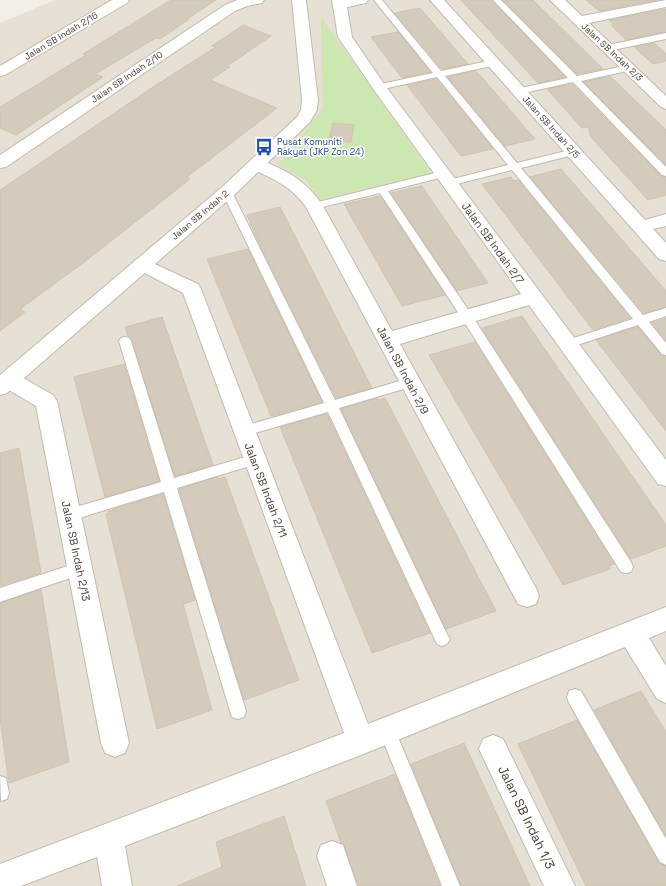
<svg xmlns="http://www.w3.org/2000/svg" width="666" height="886" font-family="'Space Grotesk',sans-serif">
<style>
.residential{fill:#e7e1d5}
.green{fill:#cde7b0}
.building{fill:#d4cbbc;stroke:#cfc3af}
.lines{fill:none;stroke-linecap:round;stroke-linejoin:round}
.service-casing{stroke:#c1baac;stroke-width:2}
.minor-casing{stroke:#c1baac;stroke-width:2}
.tertiary-casing{stroke:#c1baac;stroke-width:2}
.service{fill:#fff;fill-rule:evenodd}
.minor{fill:#fff;fill-rule:evenodd}
.tertiary{fill:#fff;fill-rule:evenodd}
.labels{text-anchor:middle;stroke-width:3;stroke-linejoin:round;paint-order:stroke}
.far-street-label{font-size:9px;fill:#464036;stroke:#fff}
.far-transit-label{font-size:9px;fill:#164399;stroke:#fff;text-anchor:start}
.street-label{font-size:11px;fill:#464036;stroke:#fff}
.near-street-label{font-size:13px;fill:#464036;stroke:#fff}
</style>
<rect width="100%" height="100%" fill="#f3efe6"/>
<path class="residential" d="M55,0H666V886H0V23Z"/>
<path class="green" d="M321,17L431,173L320,200L306,180L278,165L323,109Z"/>
<g class="building">
<path d="M171,0H216L187,19H189L160,39L156,38L95,74L103,77L16,135L0,128V107L86,55L83,54Z"/>
<path d="M461,0H492L565,77L538,83Z"/>
<path d="M503,0H533L603,69L577,74Z"/>
<path d="M586,0H658L599,11Z"/>
<path d="M420,8L468,64L442,69L395,13Z"/>
<path d="M666,9V32L626,40L611,25H614L609,20Z"/>
<path d="M243,25L271,36L227,66L230,67L210,80L277,108L187,177L190,179L87,260L20,309L25,312L0,331V190L156,85L216,47L212,46Z"/>
<path d="M398,32L430,72L402,78L371,37Z"/>
<path d="M654,43L666,54V61L653,64L634,47Z"/>
<path d="M474,71L478,73L535,139L505,146L448,77Z"/>
<path d="M610,76L666,130V165L584,82Z"/>
<path d="M436,79L493,149L461,156L407,85Z"/>
<path d="M572,84L661,176L666,177V195L648,200L591,137L588,127L582,128L547,89Z"/>
<path d="M333,123L354,125L351,142L329,140Z"/>
<path d="M561,169L666,291V307L644,313L530,177Z"/>
<path d="M511,177L514,181L518,180L630,318L593,330L482,184Z"/>
<path d="M422,186L488,283L457,291L391,193Z"/>
<path d="M380,196L445,295L402,306L344,204Z"/>
<path d="M280,207L372,388L336,398L260,246L247,215Z"/>
<path d="M248,249L322,402L271,416L207,259Z"/>
<path d="M522,316L666,525V546L631,559L482,328Z"/>
<path d="M162,317L213,465L175,476L132,341L128,336L125,327Z"/>
<path d="M666,318V341L652,323Z"/>
<path d="M638,327L661,355L666,356V431L596,340Z"/>
<path d="M475,342L614,564L609,566L610,569L563,585L429,355Z"/>
<path d="M124,364L159,481L105,497L74,377Z"/>
<path d="M377,398L378,400L385,398L496,611L446,629L341,409Z"/>
<path d="M327,414L430,633L372,653L280,427Z"/>
<path d="M19,448L41,573L0,586V453Z"/>
<path d="M217,477L218,479L225,477L299,680L244,700L179,489Z"/>
<path d="M163,494L195,600L183,604L212,710L157,729L106,514L109,513L108,511Z"/>
<path d="M41,589L69,762L9,783L0,719V603Z"/>
<path d="M641,691L666,732V836L594,710Z"/>
<path d="M577,720L659,863L666,866V886H586L518,744Z"/>
<path d="M464,743L530,886H461L411,764Z"/>
<path d="M395,774L440,886H358L344,845L341,843L326,801Z"/>
<path d="M284,816L306,886H177L222,867L216,842Z"/>
</g>
<g class="lines">
<g class="service-casing">
<g id="service">
<path d="M374,0H382L441,71L493,60L496,61L497,63L496,65L445,76L517,163L574,149L577,150L579,152L577,154L521,168L643,315L666,308V316L649,322L666,343V355L662,354L638,325L568,348L564,347L562,344L564,341L633,319L512,170L449,186L445,185L444,183L445,181L508,165L437,77L379,90L376,89L375,87L376,85L433,73Z"/>
<path d="M493,0H501L577,76L629,65L632,66L633,68L632,70L581,81L666,167V176L662,175L573,82L519,94L516,93L514,91L516,89L568,78Z"/>
<path d="M666,33V39L608,51L604,48L608,45Z"/>
<path d="M443,171L447,172L448,174L447,176L388,191L471,314L631,562L633,567L631,572L626,573L621,572L463,320L380,193L314,209L309,206L314,203Z"/>
<path d="M227,189L232,192L335,400L410,378L414,380L416,383L414,386L339,408L447,634L450,639L447,644L442,646L437,644L328,412L244,436L239,435L238,431L239,427L244,426L324,403L222,192Z"/>
<path d="M125,337L129,338L131,341L174,478L255,454L260,455L262,459L260,463L177,488L246,711L244,717L238,719L232,717L230,711L164,492L69,521L64,519L62,515L64,511L69,509L161,482L119,341L121,338Z"/>
<path d="M80,562L85,563L87,568L85,573L0,602V588Z"/>
<path d="M575,689L581,691L666,839V865L660,862L569,703L567,697L569,691Z"/>
<path d="M387,723L393,725L460,886H442L379,731L381,725Z"/>
<path d="M0,776L6,778L9,793L7,799L1,801Z"/>
</g>
</g>
<g class="minor-casing">
<g id="minor">
<path d="M112,0H129L127,3L5,75L0,76V66Z"/>
<path d="M237,0H264L262,3L247,6L235,11L6,167L0,168V155L225,5Z"/>
<path d="M332,0H368L366,3L347,7L352,37L384,84L666,460V486L658,484L529,305L400,344L536,588L539,596L536,604L527,607L518,604L306,207C292,187 273,178 251,169L249,165L251,161C259,159 265,162 272,165C294,174 310,186 323,206L392,331L521,294L374,90L338,37Z"/>
<path d="M430,0H444L645,220L666,214V226L653,229L666,243V261L659,259Z"/>
<path d="M550,0H565L582,16L666,0V7L589,23L666,96V109L661,107Z"/>
<path d="M142,258L198,284L201,289L368,724L666,607V631L649,638L666,666V703L657,699L625,647L361,755L125,846L132,886H102L97,857L21,886H0V864L344,733L183,293L135,268L133,264L135,260Z"/>
<path d="M9,372L16,374L53,395L57,401L129,743L125,753L115,757L105,753L101,743L36,406L2,386L0,377L2,374Z"/>
<path d="M493,735L503,739L575,886H544L479,749L483,739Z"/>
<path d="M332,841L343,845L357,886H327L317,856L321,845Z"/>
</g>
</g>
<g class="tertiary-casing">
<path id="tertiary" d="M292,0H306L318,100L317,110L310,122L233,196L7,393L0,395V375L221,188L297,117L301,110L302,100Z"/>
</g>
<use href="#service" class="service"/>
<use href="#minor" class="minor"/>
<use href="#tertiary" class="tertiary"/>
</g>
<defs>
<g id="bus-bare" transform="scale(1.38)"><path d="M-5-6H5V4H4V6H2V4H-2V6H-4V4H-5ZM-3.5-4V0h7V-4ZM-3.5 1.2v1.5H-2V1.2ZM2 1.2v1.5H3.5V1.2Z" fill="#1a4fb4" stroke="#fff" stroke-width="2.5" paint-order="stroke"/></g>
</defs>
<g fill-rule="evenodd">
<use href="#bus-bare" x="264" y="147"/>
</g>
<g class="labels">
<g class="far-street-label">
<text transform="translate(61 36) rotate(-31)" y="3">Jalan SB Indah 2/16</text>
<text transform="translate(612 52) rotate(43)" y="3">Jalan SB Indah 2/3</text>
<text transform="translate(127 77) rotate(-34)" y="3">Jalan SB Indah 2/10</text>
<text transform="translate(551 127) rotate(48)" y="3">Jalan SB Indah 2/5</text>
<text transform="translate(200 215) rotate(-40)" y="3">Jalan SB Indah 2</text>
</g>
<g class="far-transit-label">
<text x="277" y="145">Pusat Komuniti<tspan x="277" dy="10">Rakyat (JKP Zon 24)</tspan></text>
</g>
<g class="street-label">
<text transform="translate(493 243) rotate(54)" y="4">Jalan SB Indah 2/7</text>
<text transform="translate(403 370) rotate(62)" y="4">Jalan SB Indah 2/9</text>
<text transform="translate(266 490) rotate(69)" y="4">Jalan SB Indah 2/11</text>
<text transform="translate(76 551) rotate(78)" y="4">Jalan SB Indah 2/13</text>
</g>
<g class="near-street-label">
<text transform="translate(527 817) rotate(64)" y="5">Jalan SB Indah 1/3</text>
</g>
</g>
</svg>
